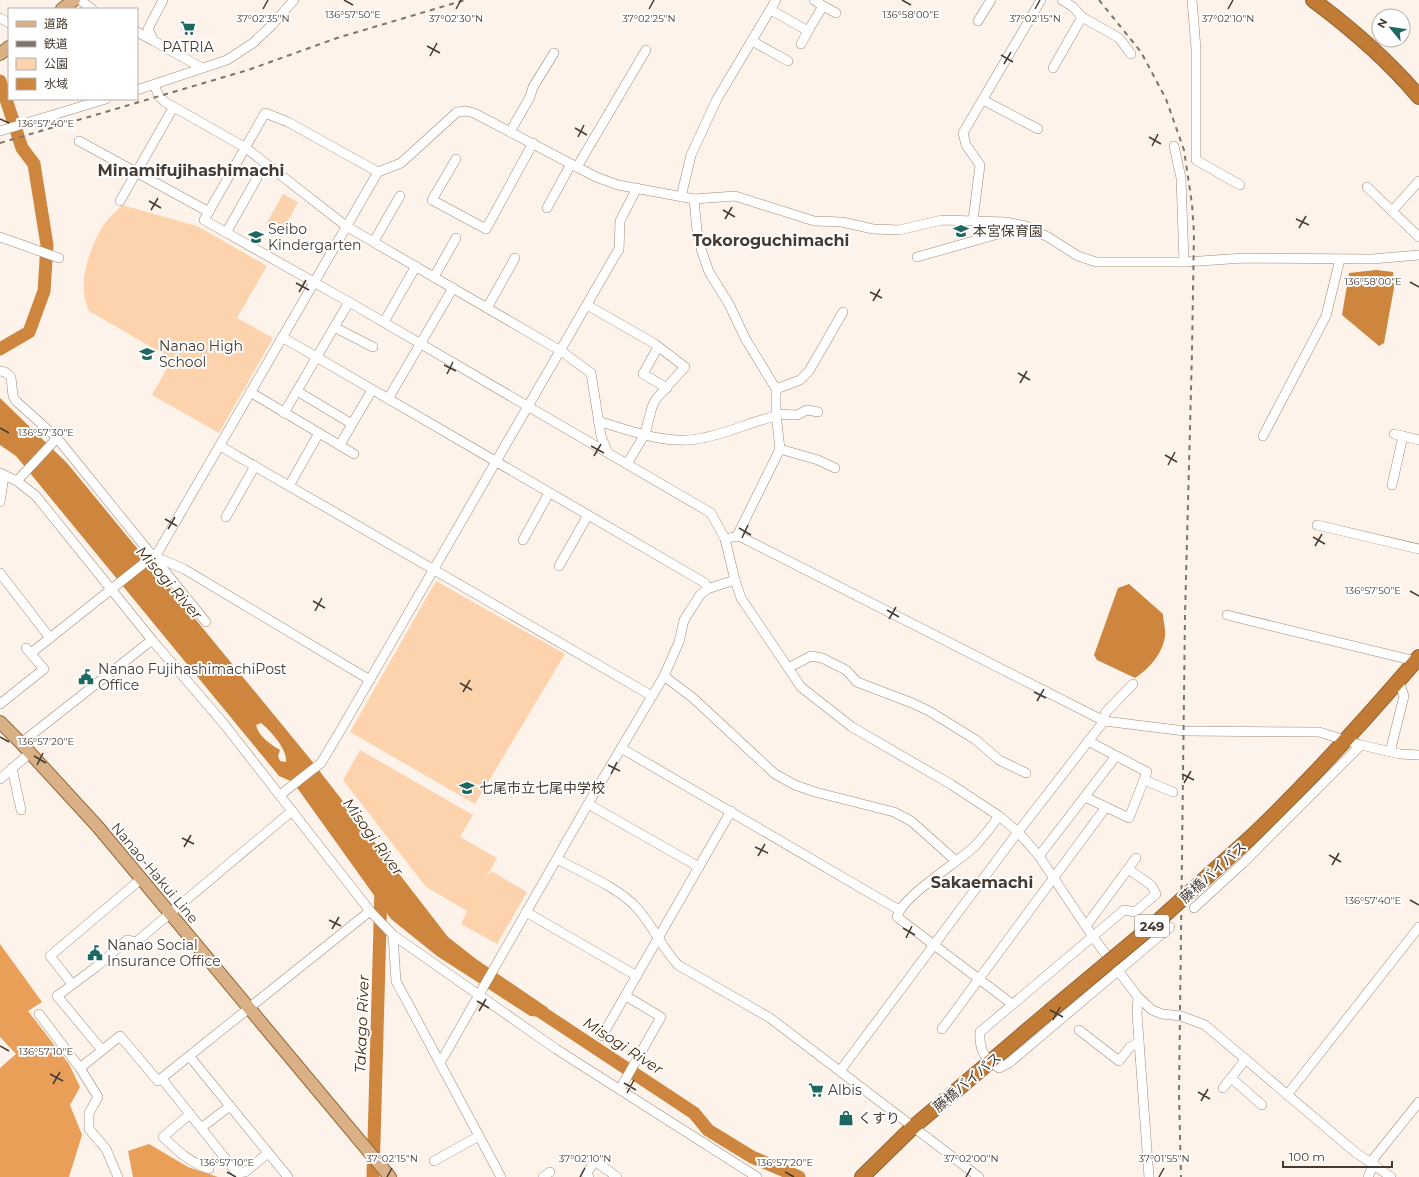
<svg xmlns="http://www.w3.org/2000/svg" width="1419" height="1177" font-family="Montserrat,'Noto Sans JP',sans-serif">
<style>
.green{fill:#fdd3ae}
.forest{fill:#ea9f59}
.water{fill:#ce863e;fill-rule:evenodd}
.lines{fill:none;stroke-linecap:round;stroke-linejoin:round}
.river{stroke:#ce863e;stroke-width:13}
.minor-casing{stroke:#a18a77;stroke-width:10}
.major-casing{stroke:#966534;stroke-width:14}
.highway-casing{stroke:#966534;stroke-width:16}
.minor{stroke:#fff;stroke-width:9}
.major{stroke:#dab086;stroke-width:12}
.highway{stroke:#c17b35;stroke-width:14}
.rail{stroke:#7d736a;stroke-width:2;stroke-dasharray:5 5;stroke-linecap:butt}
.highway-bridge-casing{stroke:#966534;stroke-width:16;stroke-linecap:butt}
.highway-bridge{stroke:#c17b35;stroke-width:14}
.ticks{fill:none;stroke:#453b32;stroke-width:1.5}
.labels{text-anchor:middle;stroke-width:4;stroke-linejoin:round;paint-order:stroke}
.shield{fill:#fff;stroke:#7d7670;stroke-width:1}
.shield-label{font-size:13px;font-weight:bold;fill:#453b32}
.poi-label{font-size:14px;fill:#453b32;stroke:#fff;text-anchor:start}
.street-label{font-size:14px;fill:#453b32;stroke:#fff}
.water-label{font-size:15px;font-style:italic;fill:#462809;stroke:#fff}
.quarter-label{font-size:16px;font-weight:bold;fill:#453b32;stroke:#fff}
.ticks-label{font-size:10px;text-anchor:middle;fill:#453b32;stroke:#fff;stroke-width:4;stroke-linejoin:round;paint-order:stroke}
</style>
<rect width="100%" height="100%" fill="#fdf3ea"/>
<g class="green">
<path d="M283,194L298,202L282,232L266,224Z"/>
<path d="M122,205L197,226L267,266L237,318L273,338L219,433L152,395L172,359L89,311C76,285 89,249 103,226C108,218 116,212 122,205Z"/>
<path d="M436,581L565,654L475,804L350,732Z"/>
<path d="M360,750L473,815L460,837L497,858L483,883L491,871L527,892L497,944L461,924L467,911L426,887L343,780Z"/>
</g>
<g class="forest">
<path d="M0,944L42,1002L28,1011L69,1064L80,1087L70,1105L82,1135L69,1177H0V1068L16,1054L0,1037Z"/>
<path d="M149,1144L188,1167L218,1177H133L128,1151Z"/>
</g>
<g class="water">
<path d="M1376,270L1393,272L1394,288L1384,343L1379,346L1342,315L1349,273Z"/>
<path d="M0,398L67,463L311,760L448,937L476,959L548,1008L542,1017L530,1016L437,956L391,919L293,782L279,776L16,456L0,445ZM203,649C214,654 233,669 233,681C223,679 208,659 202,650ZM261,723C270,730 288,750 286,762L280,761L278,756L280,750C270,744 259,737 256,725Z"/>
<path d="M1129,584L1163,614C1163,621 1166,629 1165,636C1163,653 1149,669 1135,678L1097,660L1094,655L1118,588Z"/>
</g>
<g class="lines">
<g class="river">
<path d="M0,81L22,148L34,164L47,245L44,291L29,332L0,349"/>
<path d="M194,637L242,694"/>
<path d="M529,1004L694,1113L708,1130L752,1157L799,1177"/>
<path d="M373,1177L381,889"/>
</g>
<g class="minor-casing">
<g id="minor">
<path d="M80,0L92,9"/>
<path d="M163,0L148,29L154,41L202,68"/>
<path d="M1062,0L1073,7L1082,17L1119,38L1131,54"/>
<path d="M1192,0L1196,49V160L1240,185"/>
<path d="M823,6L836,13"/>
<path d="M771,10L808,31L801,44"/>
<path d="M0,18L9,23"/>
<path d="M978,21L991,0"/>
<path d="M808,31L823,6L814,0"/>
<path d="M137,32L154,41"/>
<path d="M752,41L788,61"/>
<path d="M1053,68L1082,17"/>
<path d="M154,85L159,96L165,102L246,148L346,226L561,351L591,373L601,436L607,451"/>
<path d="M137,90L227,60L253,43L272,25L294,0"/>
<path d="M983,100L1038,129"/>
<path d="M0,131L106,99"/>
<path d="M510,132L530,97L533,87L554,53"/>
<path d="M79,141L209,212"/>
<path d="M1174,146L1181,178L1184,262"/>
<path d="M456,159L432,200L486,229L533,143"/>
<path d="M577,167L646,50"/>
<path d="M378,172L288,122L265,113L204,220L349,302L711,513L725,539L735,580L741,598L801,687L852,727L952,785L999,816L1018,832L1039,856L1093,937L1138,997L1152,1010L1162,1014L1181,1016L1205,1025L1355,1152L1391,1177"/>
<path d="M1367,187L1419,237"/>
<path d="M681,197L691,155L717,99L776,0"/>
<path d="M694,199L697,231L702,252L709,272L729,304L745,338L776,389V414L780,449L737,536"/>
<path d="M120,201L173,108"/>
<path d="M547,208L571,164"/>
<path d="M1392,211L1419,181"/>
<path d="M973,220L980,165L966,145L963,133L1041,0"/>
<path d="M226,233L257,178"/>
<path d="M0,237L59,258"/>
<path d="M374,241L400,196"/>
<path d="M917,257L1023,227"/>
<path d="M434,277L456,238"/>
<path d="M587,305L655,344L685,367L656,399L652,407L645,434L627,464"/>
<path d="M487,308L515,258"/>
<path d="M384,322L416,266"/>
<path d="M334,327L373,347"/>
<path d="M282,337L705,583L707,589"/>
<path d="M658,347L643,374L667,388"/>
<path d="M0,371L5,372L11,377L13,396L16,401L57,438L206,622"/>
<path d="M776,389L800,380L809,371L843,312"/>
<path d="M297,391L352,424L340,445"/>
<path d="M250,392L319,433"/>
<path d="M388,399L453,288"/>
<path d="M284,413L349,302"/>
<path d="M776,414L797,415L807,410L818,412"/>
<path d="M598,421C631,431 669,446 703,438C728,433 751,422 776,416"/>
<path d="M352,424L372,390"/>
<path d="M1394,434L1419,440"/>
<path d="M1263,436L1326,316L1340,259"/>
<path d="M220,446L652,696"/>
<path d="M780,449L818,460L835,468"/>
<path d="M0,473L17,481L36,496L152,640L224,724L370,911L393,935L556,1049L757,1177"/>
<path d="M17,481L57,438"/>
<path d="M1392,485L1403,436"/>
<path d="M289,486L319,433L354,454"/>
<path d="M0,502L4,476"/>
<path d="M226,517L255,466"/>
<path d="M1317,525L1419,549"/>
<path d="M725,539L737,536L743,538L1104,721L1185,731L1319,732L1361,745L1400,754L1419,755"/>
<path d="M523,540L549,493"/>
<path d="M156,557L184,569L370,680"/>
<path d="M559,566L588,515"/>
<path d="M0,573L50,638L31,653"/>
<path d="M1227,615L1419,662"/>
<path d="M50,638L158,552L378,172L401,163L457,112L466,111L474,113L596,177L618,185L694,199L735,196L814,221L842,222L873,229L899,230L942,220L1006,222L1026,226L1048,237L1078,256L1096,262H1186L1244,258L1372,259L1419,255"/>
<path d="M788,668L811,656L822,658L846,670L857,682L912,703L929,711L976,740L999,760L1026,773"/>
<path d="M664,676L693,698L775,774L795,785L815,792L894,812L911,821L956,861"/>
<path d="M0,704L44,669L26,648"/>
<path d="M21,743L152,640"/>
<path d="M621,748L899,910"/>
<path d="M1390,752L1404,696L1399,682"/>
<path d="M12,768L21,810"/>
<path d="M0,779L30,753"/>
<path d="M1144,780L1173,792"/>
<path d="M280,795L321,763L339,733L616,254L619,250L620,221L637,188"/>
<path d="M1085,797L1129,818L1147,772L1088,741"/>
<path d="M588,804L699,867"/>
<path d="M999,816C992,826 984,836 976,845C959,862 902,896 897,917L1012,1004"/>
<path d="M1039,856L1116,756"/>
<path d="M557,859C582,873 618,887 637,908C653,926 662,948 678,965L770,1018L979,1177"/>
<path d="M1128,869L1151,885L1156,894L1135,912L1124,910L980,1032C979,1050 984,1058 999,1068L1009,1063L1170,927"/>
<path d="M1194,908L1243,863L1361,745"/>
<path d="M526,912L637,976"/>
<path d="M1086,926L1136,858"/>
<path d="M393,935L396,981L501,1177"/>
<path d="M72,984L50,956L141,879"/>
<path d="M1138,997L1137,1014L1149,1177"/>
<path d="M39,1014L80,1068L120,1036L158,1081L370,911"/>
<path d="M942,1029L1106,807"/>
<path d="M1079,1030L1119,1061L1130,1047L1139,1042"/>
<path d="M602,1036L731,811"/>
<path d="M102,1050L57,996L96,967L127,940L136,942L292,811"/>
<path d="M190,1057L288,1177"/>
<path d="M440,1063L588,804L664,676L679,642L684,620L700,595L707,589L735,580"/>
<path d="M80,1068L98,1097L89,1113V1129L106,1149L118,1177"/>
<path d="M840,1071L1018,832L1104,721L1105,713L1133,684"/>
<path d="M1231,1078L1262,1105"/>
<path d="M162,1079L237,1173L245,1172L268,1153"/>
<path d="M1223,1088L1245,1060"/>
<path d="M620,1089L661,1017L626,996"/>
<path d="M1287,1095L1419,927"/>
<path d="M190,1114L163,1137C178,1151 189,1162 209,1169"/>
<path d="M201,1128L230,1106"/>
<path d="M434,1161L479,1136"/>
<path d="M543,1177L550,1172"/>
<path d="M589,1177L586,1174L595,1161L617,1177"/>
<path d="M1368,1177L1374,1164V1158L1419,1102"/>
</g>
</g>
<g class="major-casing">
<g id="major">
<path d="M62,9L74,0"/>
<path d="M0,54L9,47"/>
<path d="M0,722L21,743L98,827L390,1177"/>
</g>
</g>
<g class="highway-casing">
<g id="highway">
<path d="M1313,0C1352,29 1388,60 1419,97"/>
<path d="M1250,838C1310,781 1365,720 1419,657"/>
<path d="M862,1177L912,1128L1050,1011"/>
</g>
</g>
<use href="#minor" class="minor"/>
<use href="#major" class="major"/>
<use href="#highway" class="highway"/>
<g class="rail">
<path d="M1099,0L1141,52L1166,99L1184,150L1192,204L1194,233L1192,352L1185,616L1179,1094L1181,1177"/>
<path d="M0,143L248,70L337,38L465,0"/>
</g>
<g class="highway-bridge-casing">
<path id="highway-bridge" d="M1050,1011L1158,921L1250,838"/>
</g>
<use href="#highway-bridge" class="highway-bridge"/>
</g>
<path class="ticks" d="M344,0L353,5M902,0L911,5M263,9L268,0M456,9L461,0M649,9L654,0M1035,9L1040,0M1228,9L1233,0M427,46L440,53M1001,55L1013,62M430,56L437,43M1004,64L1011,52M0,119L9,123M575,128L587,135M578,137L584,125M1149,137L1161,144M1152,146L1158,134M149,201L161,208M151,210L158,198M723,210L735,217M725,219L732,207M1296,219L1309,225M1299,228L1306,216M1410,282L1419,287M296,283L309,290M299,292L306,280M870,292L882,298M873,301L880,289M444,365L456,371M1018,373L1030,380M447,374L453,362M1020,383L1027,371M0,428L9,433M591,446L604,453M1165,455L1177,462M594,456L601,444M1168,465L1175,452M165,519L177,526M739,528L751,535M168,529L175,517M1313,537L1325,544M742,538L748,525M1315,546L1322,534M1410,591L1419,596M313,601L325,608M887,610L899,617M315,611L322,598M889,619L896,607M460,683L472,690M463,692L470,680M1034,692L1046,698M1037,701L1044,689M0,737L9,742M34,756L46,763M37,765L43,753M608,765L620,771M611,774L617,762M1182,774L1194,780M1184,783L1191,771M182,838L194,844M184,847L191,835M755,847L768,853M1329,855L1341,862M758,856L765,844M1332,865L1339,853M1410,900L1419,905M329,920L341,926M903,928L915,935M332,929L339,917M906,938L912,926M477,1001L489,1008M1050,1010L1063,1017M479,1011L486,999M1053,1020L1060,1007M0,1046L9,1051M50,1074L63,1081M624,1083L636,1090M53,1084L60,1072M1198,1092L1210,1099M627,1093L634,1080M1201,1101L1208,1089M227,1172L236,1177M785,1172L794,1177M387,1177L392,1168M580,1177L585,1168M966,1177L971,1168M1159,1177L1164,1168"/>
<defs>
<g id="supermarket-bare" transform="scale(1.2)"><path d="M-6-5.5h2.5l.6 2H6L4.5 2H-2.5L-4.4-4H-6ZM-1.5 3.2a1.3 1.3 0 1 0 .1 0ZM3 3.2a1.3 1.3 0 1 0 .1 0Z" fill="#1d6861" stroke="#fff" stroke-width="2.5" paint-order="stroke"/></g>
<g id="school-bare" transform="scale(1.2)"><path d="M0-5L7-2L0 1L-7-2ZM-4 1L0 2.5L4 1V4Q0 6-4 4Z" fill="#1d6861" stroke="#fff" stroke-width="2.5" paint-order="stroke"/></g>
<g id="civic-bare" transform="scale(1.2)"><path d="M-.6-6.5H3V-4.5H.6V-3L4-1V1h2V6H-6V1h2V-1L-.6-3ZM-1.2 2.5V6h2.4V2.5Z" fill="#1d6861" stroke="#fff" stroke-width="2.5" paint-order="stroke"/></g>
<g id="shop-bare" transform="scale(1.2)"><path d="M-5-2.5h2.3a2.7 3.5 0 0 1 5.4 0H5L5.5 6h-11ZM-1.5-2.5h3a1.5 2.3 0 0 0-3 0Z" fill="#1d6861" stroke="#fff" stroke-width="2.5" paint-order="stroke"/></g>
</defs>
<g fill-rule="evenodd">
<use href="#supermarket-bare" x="188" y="28"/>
<use href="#school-bare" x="961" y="231"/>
<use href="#school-bare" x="256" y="237"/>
<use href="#school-bare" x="147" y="354"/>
<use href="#civic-bare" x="86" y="677"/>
<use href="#school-bare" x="467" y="788"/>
<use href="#civic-bare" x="95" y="953"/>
<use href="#supermarket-bare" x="816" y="1090"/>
<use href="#shop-bare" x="846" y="1118"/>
</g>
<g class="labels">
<rect class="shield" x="1135" y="915" width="34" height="22" rx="3"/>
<g class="shield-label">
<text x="1152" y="931">249</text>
</g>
<g class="poi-label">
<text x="188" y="52" text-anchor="middle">PATRIA</text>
<text x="268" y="234">Seibo<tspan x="268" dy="16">Kindergarten</tspan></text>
<text x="973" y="236">本宮保育園</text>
<text x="159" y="351">Nanao High<tspan x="159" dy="16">School</tspan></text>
<text x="98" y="674">Nanao FujihashimachiPost<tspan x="98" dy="16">Office</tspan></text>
<text x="479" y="793">七尾市立七尾中学校</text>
<text x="107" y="950">Nanao Social<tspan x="107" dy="16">Insurance Office</tspan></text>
<text x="828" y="1095">Albis</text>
<text x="858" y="1123">くすり</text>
</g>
<g class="street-label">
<text transform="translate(1213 872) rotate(-42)" y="5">藤橋バイパス</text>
<text transform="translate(155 873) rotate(50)" y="5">Nanao-Hakui Line</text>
<text transform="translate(967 1082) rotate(-40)" y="5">藤橋バイパス</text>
</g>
<g class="water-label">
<text transform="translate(169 583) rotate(49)" y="5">Misogi River</text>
<text transform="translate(373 837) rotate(54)" y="5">Misogi River</text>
<text transform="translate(362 1024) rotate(-88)" y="5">Takago River</text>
<text transform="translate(623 1046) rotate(33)" y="5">Misogi River</text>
</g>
<g class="quarter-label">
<text x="191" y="176">Minamifujihashimachi</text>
<text x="771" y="246">Tokoroguchimachi</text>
<text x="982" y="888">Sakaemachi</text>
</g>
</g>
<g class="ticks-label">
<text x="353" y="18">136°57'50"E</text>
<text x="911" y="18">136°58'00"E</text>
<text x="1035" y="22">37°02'15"N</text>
<text x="263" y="22">37°02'35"N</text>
<text x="456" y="22">37°02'30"N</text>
<text x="649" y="22">37°02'25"N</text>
<text x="1228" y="22">37°02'10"N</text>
<text x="46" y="127">136°57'40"E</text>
<text x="1373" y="285">136°58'00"E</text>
<text x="46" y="436">136°57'30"E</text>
<text x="1373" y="594">136°57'50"E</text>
<text x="46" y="745">136°57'20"E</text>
<text x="1373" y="904">136°57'40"E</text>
<text x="46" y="1055">136°57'10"E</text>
<text x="392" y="1162">37°02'15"N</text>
<text x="585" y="1162">37°02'10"N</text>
<text x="971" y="1162">37°02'00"N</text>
<text x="1164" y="1162">37°01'55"N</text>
<text x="227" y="1166">136°57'10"E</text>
<text x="785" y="1166">136°57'20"E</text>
</g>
<rect x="8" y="8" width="130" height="92" fill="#ffffff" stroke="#b5b1ad"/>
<rect x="16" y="21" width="20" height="6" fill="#dab086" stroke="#b5b1ad"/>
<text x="44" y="28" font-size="12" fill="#453b32">道路</text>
<rect x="16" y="41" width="20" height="6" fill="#7d736a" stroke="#b5b1ad"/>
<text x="44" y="48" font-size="12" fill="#453b32">鉄道</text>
<rect x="16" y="58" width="20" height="12" fill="#fdd3ae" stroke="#b5b1ad"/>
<text x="44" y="68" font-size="12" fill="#453b32">公園</text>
<rect x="16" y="78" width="20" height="12" fill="#ce863e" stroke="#b5b1ad"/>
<text x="44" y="88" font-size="12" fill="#453b32">水域</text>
<g transform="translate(1391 28) rotate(299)"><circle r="19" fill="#ffffff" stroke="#b5b1ad"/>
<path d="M0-3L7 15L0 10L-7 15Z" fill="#1d6861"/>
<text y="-6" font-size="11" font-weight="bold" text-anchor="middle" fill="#453b32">N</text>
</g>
<path d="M1283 1161v6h109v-6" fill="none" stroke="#453b32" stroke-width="2"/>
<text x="1289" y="1161" font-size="12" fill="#453b32" stroke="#ffffff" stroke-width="3" paint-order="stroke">100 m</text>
</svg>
